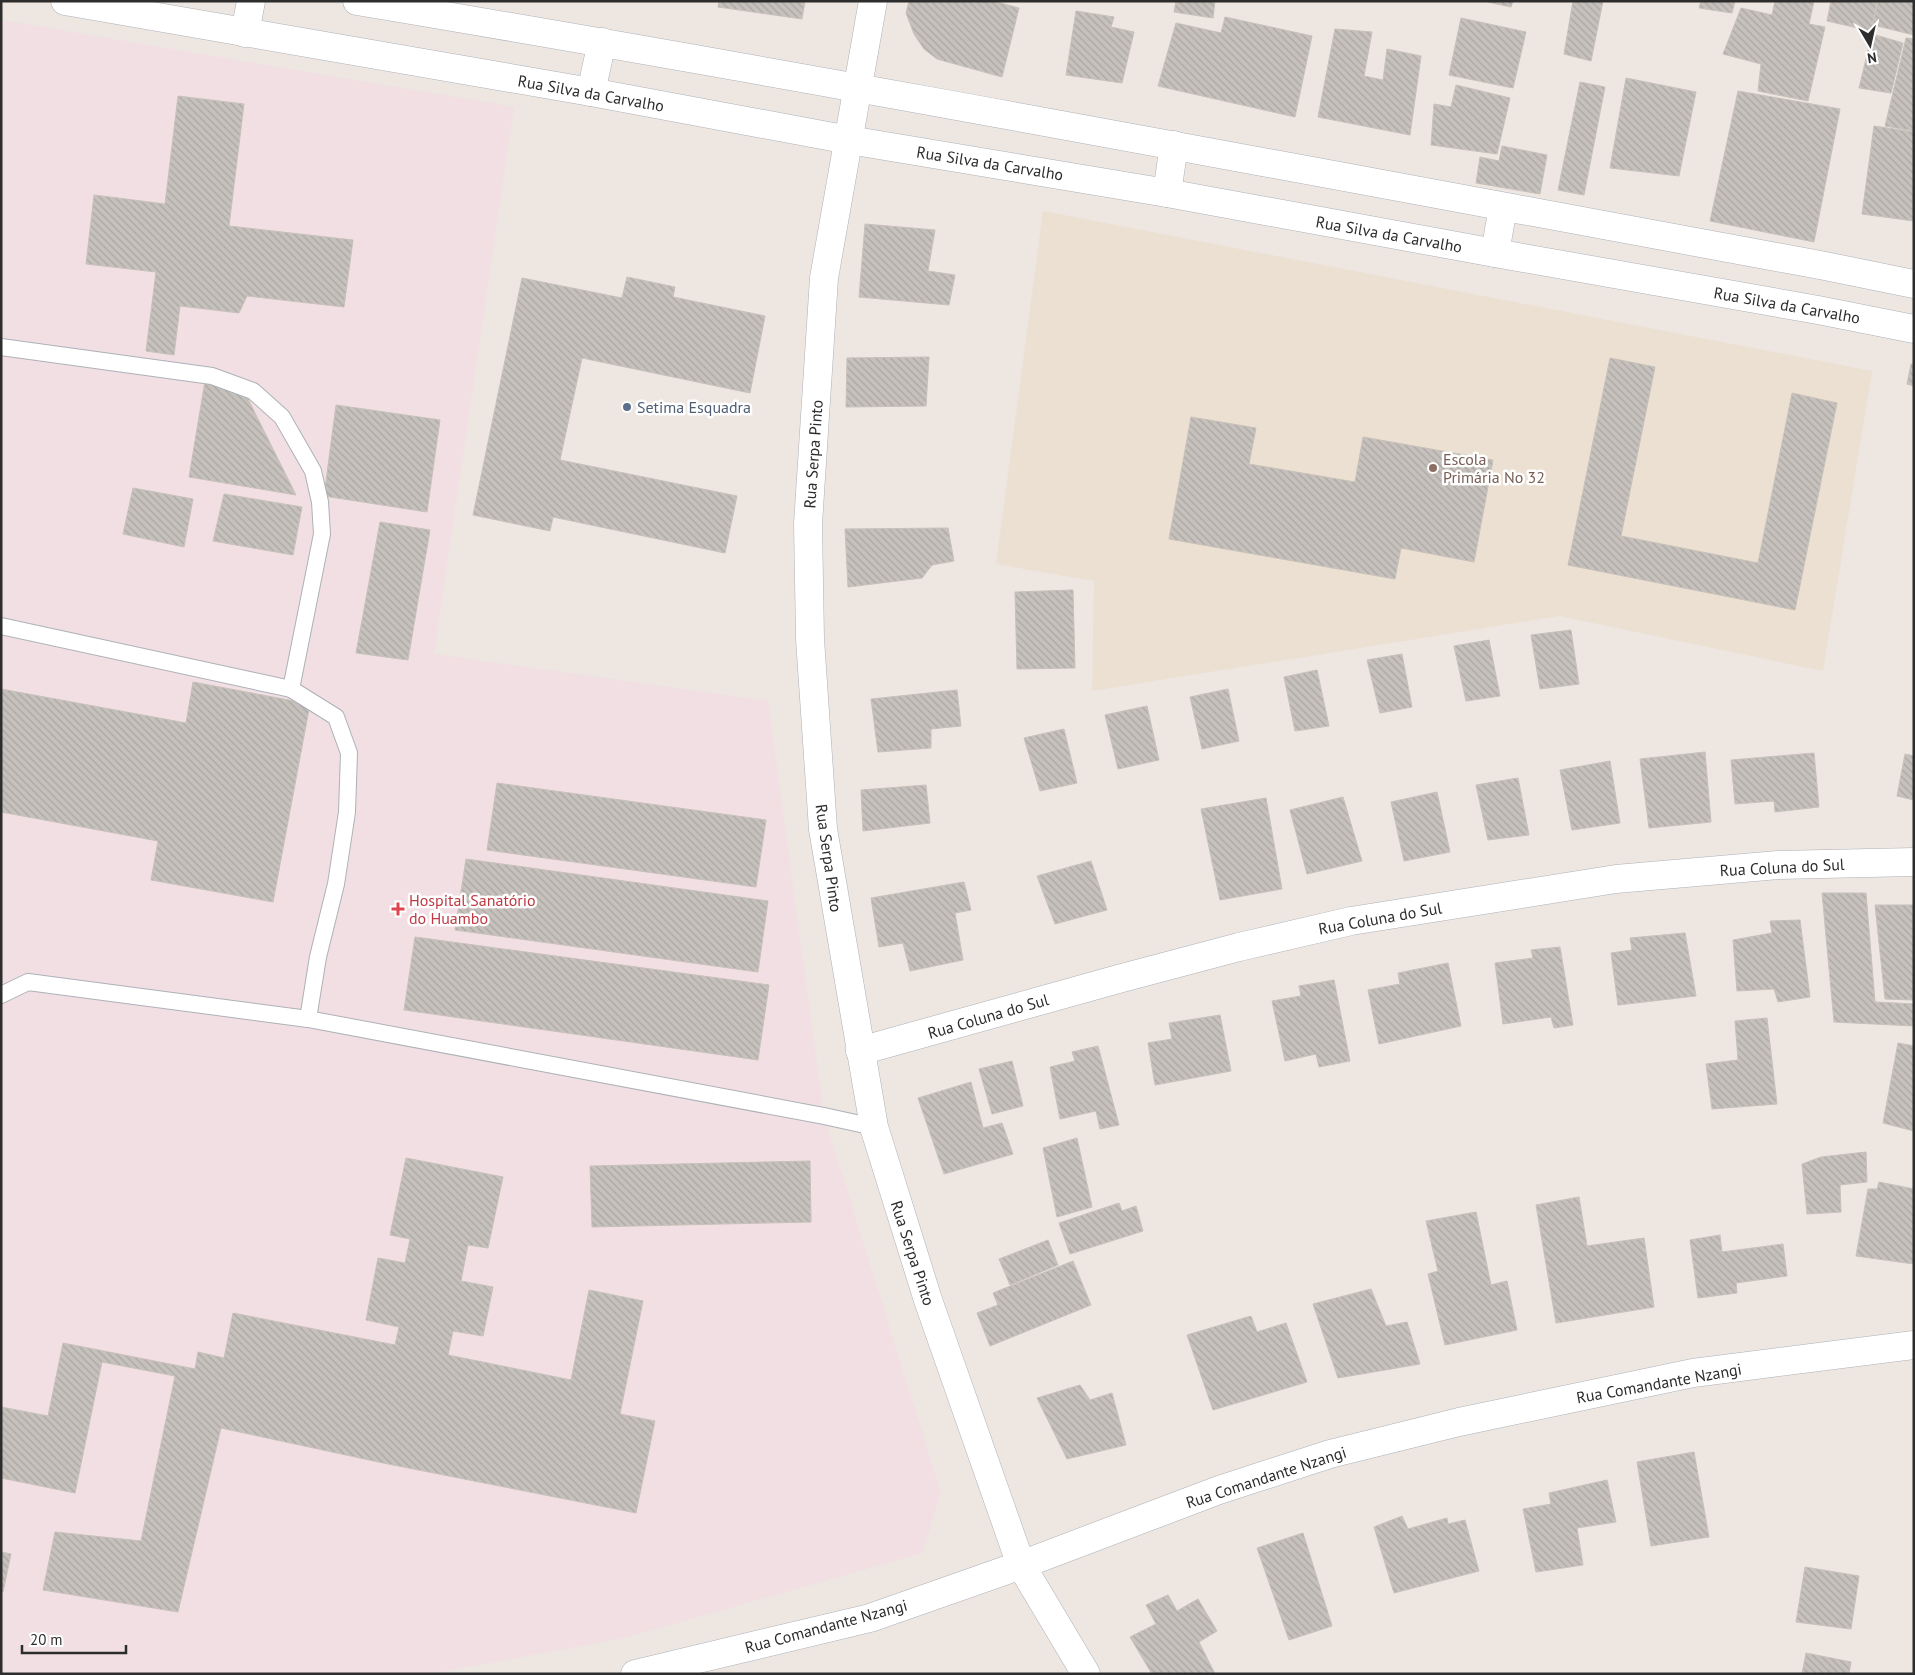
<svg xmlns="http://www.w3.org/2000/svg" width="1915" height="1675" font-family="'PT Sans',sans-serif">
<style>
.education{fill:#ece0d2}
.medical{fill:#f2dfe3}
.building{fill:url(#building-back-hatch);stroke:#c8c1ba}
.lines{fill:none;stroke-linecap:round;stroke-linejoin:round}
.service-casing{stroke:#adb1b8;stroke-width:18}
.minor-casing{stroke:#adb1b8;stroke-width:29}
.tertiary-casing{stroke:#adb1b8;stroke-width:29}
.service{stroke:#fff;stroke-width:16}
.minor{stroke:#fff;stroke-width:28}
.tertiary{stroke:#fff;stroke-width:28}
.service-dot{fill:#5c6f8a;stroke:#fff;stroke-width:2}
.education-dot{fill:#8d6e63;stroke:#fff;stroke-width:2}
.health-dot{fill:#e0444e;stroke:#fff;stroke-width:2}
.labels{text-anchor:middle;stroke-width:5;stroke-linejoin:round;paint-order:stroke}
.street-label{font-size:16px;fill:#2d2d2d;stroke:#fff}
.service-label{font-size:16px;fill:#4e5e75;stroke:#fff;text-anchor:start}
.education-label{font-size:16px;fill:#785e54;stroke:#fff;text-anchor:start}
.health-label{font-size:16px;fill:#be3a42;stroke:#fff;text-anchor:start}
</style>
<defs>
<pattern id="building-back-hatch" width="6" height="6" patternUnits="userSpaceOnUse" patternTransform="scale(1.25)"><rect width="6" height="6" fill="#c6c1bc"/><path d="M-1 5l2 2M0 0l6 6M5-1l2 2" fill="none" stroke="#aaa6a2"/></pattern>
</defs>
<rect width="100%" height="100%" fill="#ede6e1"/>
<path class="education" d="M1043,211L1872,371L1823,671L1559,616L1092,691L1094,581L996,564Z"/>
<path class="medical" d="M1,20L514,107L434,654L768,701L824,1116L941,1493L922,1553L624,1638L430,1674H1Z"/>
<g class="building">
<path d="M719,1H805L802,19L718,7Z"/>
<path d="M909,1H993L1019,8L1002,77L937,59L924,49L914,34L906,13Z"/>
<path d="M1176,1H1215L1213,18L1174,12Z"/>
<path d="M1483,1H1513L1511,7Z"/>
<path d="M1573,1H1603L1591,61L1564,54Z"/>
<path d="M1701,1H1735L1732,13L1699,8Z"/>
<path d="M1775,1H1814L1809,24L1825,27L1808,101L1758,91L1761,64L1723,54L1741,8L1772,15Z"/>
<path d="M1831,1H1877L1871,31L1827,21Z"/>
<path d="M1878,1H1914V35L1873,25Z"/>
<path d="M1076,11L1114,17L1111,27L1134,32L1122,83L1066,75Z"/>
<path d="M1225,17L1312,36L1295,117L1158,86L1176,23L1221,33Z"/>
<path d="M1461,18L1526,32L1513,88L1449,75Z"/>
<path d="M1335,29L1372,32L1364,76L1383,80L1387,49L1421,56L1410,135L1318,117Z"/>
<path d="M1872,34L1903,43L1891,93L1859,88Z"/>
<path d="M1906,38L1914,39V131L1885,126Z"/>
<path d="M1626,78L1696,92L1679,176L1610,168Z"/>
<path d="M1580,82L1605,87L1584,195L1558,190Z"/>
<path d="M1456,85L1510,98L1497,154L1431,145L1434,104L1451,107Z"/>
<path d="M1738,91L1840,109L1814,242L1710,221Z"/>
<path d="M178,96L244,104L229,226L353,240L344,307L247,296L239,313L180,306L174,355L146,351L156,272L86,264L94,195L165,204Z"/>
<path d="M1874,126L1914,132V221L1862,214Z"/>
<path d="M1502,146L1547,155L1540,194L1476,183L1480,157L1499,161Z"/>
<path d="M865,224L935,230L928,271L955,275L949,305L859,297Z"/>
<path d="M627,277L675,287L673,297L765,316L750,393L582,358L560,460L737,496L725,553L553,517L550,531L473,515L522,278L622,298Z"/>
<path d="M929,357L926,406L846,407L847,358Z"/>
<path d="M1610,358L1655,367L1621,536L1758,563L1792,393L1837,403L1795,610L1568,565Z"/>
<path d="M1911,364H1914V386L1907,384Z"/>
<path d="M205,381L245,393L296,495L189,477Z"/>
<path d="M336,405L440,420L427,512L324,496Z"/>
<path d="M1191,417L1256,428L1249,464L1355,482L1363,437L1493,460L1474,562L1401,548L1395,579L1169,539Z"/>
<path d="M133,488L193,499L184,547L123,534Z"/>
<path d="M224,494L302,507L293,555L213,541Z"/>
<path d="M380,522L430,530L408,660L356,653Z"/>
<path d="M948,528L954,561L932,565L922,578L848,587L845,529Z"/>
<path d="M1073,590L1075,668L1017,669L1015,592Z"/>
<path d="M1571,630L1579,684L1540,689L1531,635Z"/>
<path d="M1489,640L1500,696L1466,701L1454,646Z"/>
<path d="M1402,654L1412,707L1380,713L1367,660Z"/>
<path d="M1317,670L1329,726L1295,731L1284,677Z"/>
<path d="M193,682L310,704L273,902L151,880L158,841L1,812V689L186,723Z"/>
<path d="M1228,689L1239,741L1202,749L1190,697Z"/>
<path d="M957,690L961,726L931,729V748L878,752L871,699Z"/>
<path d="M1147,706L1159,760L1118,769L1105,715Z"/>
<path d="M1064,729L1077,783L1040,791L1024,738Z"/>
<path d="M1705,752L1711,822L1649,828L1640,759Z"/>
<path d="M1814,753L1819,807L1775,812L1774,801L1735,804L1731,760Z"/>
<path d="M1905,754L1914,756V800L1897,796Z"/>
<path d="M1610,761L1620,823L1572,830L1560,770Z"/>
<path d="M1518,778L1529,835L1488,840L1476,785Z"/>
<path d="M497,783L766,820L756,887L487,850Z"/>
<path d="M926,785L930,823L863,831L861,790Z"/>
<path d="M1437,792L1450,852L1404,861L1391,802Z"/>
<path d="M1343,797L1362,861L1307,874L1290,810Z"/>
<path d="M1266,798L1282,889L1220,900L1201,809Z"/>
<path d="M466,859L768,901L758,972L455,930Z"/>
<path d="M1091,861L1107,910L1055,924L1037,876Z"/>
<path d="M964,882L971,910L955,913L963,960L910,971L903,943L879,947L871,898Z"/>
<path d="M1822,893H1866L1875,1002L1914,1004V1026L1834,1022Z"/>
<path d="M1875,905H1914V1000L1885,999Z"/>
<path d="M1800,920L1810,997L1778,1002L1774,989L1737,991L1733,940L1772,933L1770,921Z"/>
<path d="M1685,933L1696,996L1618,1005L1611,953L1632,950L1630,938Z"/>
<path d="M415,937L769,985L758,1060L404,1010Z"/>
<path d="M1560,947L1573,1025L1554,1028L1551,1017L1503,1024L1495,963L1533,958L1531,950Z"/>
<path d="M1448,963L1461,1026L1379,1044L1368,990L1400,984L1398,973Z"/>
<path d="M1334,980L1350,1061L1319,1067L1316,1054L1285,1061L1272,1001L1301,996L1299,986Z"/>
<path d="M1220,1015L1231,1071L1155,1085L1148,1043L1172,1039L1169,1023Z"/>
<path d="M1767,1018L1777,1104L1712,1109L1706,1064L1738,1060L1735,1021Z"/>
<path d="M1898,1043L1914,1046V1131L1883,1123Z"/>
<path d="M1098,1046L1119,1125L1100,1129L1096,1111L1060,1119L1050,1067L1075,1061L1072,1052Z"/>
<path d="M1012,1061L1023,1106L992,1114L979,1069Z"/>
<path d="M971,1082L983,1128L1002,1123L1013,1154L944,1174L918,1098Z"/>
<path d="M1077,1138L1092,1207L1057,1217L1043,1148Z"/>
<path d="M1866,1152L1867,1182L1840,1185L1841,1212L1807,1214L1802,1164L1821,1157Z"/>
<path d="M406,1158L503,1177L488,1248L468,1245L461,1281L493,1287L483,1336L453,1331L448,1355L571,1380L589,1290L643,1301L620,1414L655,1421L636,1513L383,1463L221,1428L178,1612L43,1590L55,1532L141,1541L175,1376L102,1362L75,1493L1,1478V1407L48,1416L63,1343L195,1369L198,1352L224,1358L233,1313L395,1345L399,1327L366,1320L378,1258L405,1263L410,1239L390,1235Z"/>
<path d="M810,1161L811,1222L592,1227L590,1166Z"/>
<path d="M1879,1182L1914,1189V1264L1856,1256L1868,1189H1877Z"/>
<path d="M1579,1197L1587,1246L1644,1238L1654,1307L1556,1323L1536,1205Z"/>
<path d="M1119,1203L1122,1211L1136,1206L1143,1231L1070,1254L1059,1223Z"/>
<path d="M1476,1212L1491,1285L1507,1281L1517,1330L1445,1345L1428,1274L1438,1271L1426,1221Z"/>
<path d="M1720,1235L1722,1252L1783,1244L1787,1276L1736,1283L1737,1293L1698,1298L1690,1240Z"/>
<path d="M1048,1240L1058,1265L1010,1285L999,1259Z"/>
<path d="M1073,1261L1091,1305L990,1346L977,1313L998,1305L993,1293Z"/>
<path d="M1371,1289L1386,1326L1407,1322L1420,1364L1338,1378L1313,1304Z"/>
<path d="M1251,1316L1257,1332L1286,1323L1307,1382L1213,1410L1187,1335Z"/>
<path d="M1080,1385L1090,1400L1112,1393L1126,1445L1067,1459L1037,1398Z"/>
<path d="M1694,1452L1709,1537L1651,1546L1637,1462Z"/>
<path d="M1607,1480L1616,1522L1577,1528L1583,1565L1536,1572L1523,1509L1551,1504L1549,1493Z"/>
<path d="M1402,1516L1408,1529L1447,1518L1448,1524L1465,1520L1479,1571L1394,1593L1374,1527Z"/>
<path d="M1303,1533L1332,1626L1289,1640L1257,1548Z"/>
<path d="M1,1552L11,1554L3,1592L1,1591Z"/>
<path d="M1805,1567L1859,1576L1851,1629L1796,1622Z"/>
<path d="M1168,1595L1177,1611L1198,1599L1217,1631L1199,1642L1215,1674H1152L1130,1637L1156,1624L1146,1605Z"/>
<path d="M1806,1653L1851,1662L1849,1674H1802Z"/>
</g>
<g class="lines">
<g class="service-casing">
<g id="service">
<path d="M1,347L212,376L253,391L282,417L313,471L320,502L322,534L291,689"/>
<path d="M1,626L291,689L336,717L349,753L347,812L336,884L318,957L308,1019L28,982L1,995"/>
<path d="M308,1019L824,1116L874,1127"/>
</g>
</g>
<g class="minor-casing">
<path id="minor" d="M860,1051L1122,978L1239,947L1351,921L1616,879L1778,865L1914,862"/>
</g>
<g class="tertiary-casing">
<g id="tertiary">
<path d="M65,1L591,92L849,140L1167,193L1495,253L1818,310L1914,329"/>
<path d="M357,1C848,83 1336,176 1825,266L1914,284"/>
<path d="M873,1L824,278L808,524L810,639L823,829L874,1127L928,1300L1021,1565L1086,1674"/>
<path d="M245,33L251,1"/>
<path d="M591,92L602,42"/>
<path d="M1167,193L1174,145"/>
<path d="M1495,253L1503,207"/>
<path d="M635,1674L870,1618L1021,1565L1219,1490L1330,1454L1459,1422L1693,1373L1914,1345"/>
</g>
</g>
<use href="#service" class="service"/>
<use href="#minor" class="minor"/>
<use href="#tertiary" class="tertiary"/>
</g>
<circle class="service-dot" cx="627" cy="407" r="5"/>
<circle class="education-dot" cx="1433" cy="468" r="5"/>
<path class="health-dot" d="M395.5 901.5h5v5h5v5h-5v5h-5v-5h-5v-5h5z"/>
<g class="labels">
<g class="street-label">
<text transform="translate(591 93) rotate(10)" y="6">Rua Silva da Carvalho</text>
<text transform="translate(990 163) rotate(9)" y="6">Rua Silva da Carvalho</text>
<text transform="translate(1389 234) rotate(10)" y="6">Rua Silva da Carvalho</text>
<text transform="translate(1787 305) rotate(10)" y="6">Rua Silva da Carvalho</text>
<text transform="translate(813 454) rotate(-86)" y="6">Rua Serpa Pinto</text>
<text transform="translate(829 858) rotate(82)" y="6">Rua Serpa Pinto</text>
<text transform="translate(1782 867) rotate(-3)" y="6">Rua Coluna do Sul</text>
<text transform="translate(1380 918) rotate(-10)" y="6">Rua Coluna do Sul</text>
<text transform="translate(988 1016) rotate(-16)" y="6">Rua Coluna do Sul</text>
<text transform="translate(913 1253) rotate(72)" y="6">Rua Serpa Pinto</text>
<text transform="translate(1659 1383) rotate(-10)" y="6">Rua Comandante Nzangi</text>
<text transform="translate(1266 1477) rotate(-18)" y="6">Rua Comandante Nzangi</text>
<text transform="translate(826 1626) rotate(-15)" y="6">Rua Comandante Nzangi</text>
</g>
<g class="service-label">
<text x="637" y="413">Setima Esquadra</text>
</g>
<g class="education-label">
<text x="1443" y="465">Escola<tspan x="1443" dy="18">Primária No 32</tspan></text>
</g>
<g class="health-label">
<text x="409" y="906">Hospital Sanatório<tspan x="409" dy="18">do Huambo</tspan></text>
</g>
</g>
<rect width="1915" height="1675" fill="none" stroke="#2d2d2d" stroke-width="5"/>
<g transform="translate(1870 45) rotate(171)" stroke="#ffffff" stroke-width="4" paint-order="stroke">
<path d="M0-4L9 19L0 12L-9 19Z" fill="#2d2d2d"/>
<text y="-8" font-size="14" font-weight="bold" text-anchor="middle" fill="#2d2d2d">N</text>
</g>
<path d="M22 1645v8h104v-8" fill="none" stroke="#2d2d2d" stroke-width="2.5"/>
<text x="30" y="1645" font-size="15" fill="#2d2d2d" stroke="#ffffff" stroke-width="4" paint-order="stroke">20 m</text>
</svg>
